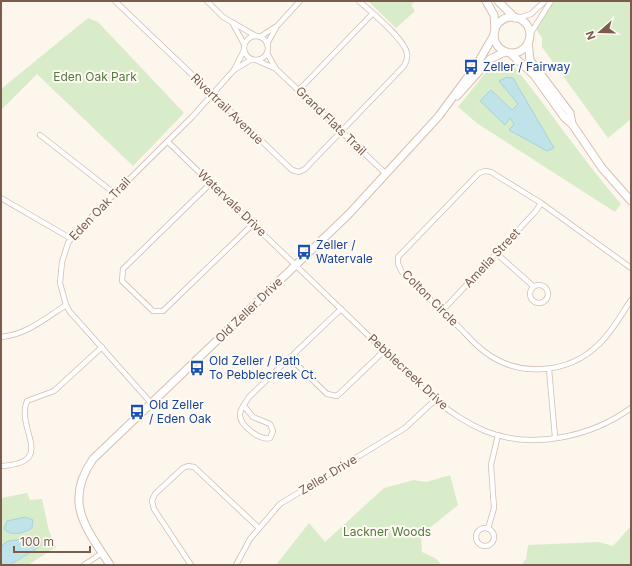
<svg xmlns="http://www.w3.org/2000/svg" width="632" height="566" font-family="Inter,sans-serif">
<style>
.green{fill:#d8ecc9;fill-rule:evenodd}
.water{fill:#bfe3e8;stroke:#a5d3da}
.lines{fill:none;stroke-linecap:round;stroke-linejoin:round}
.street-casing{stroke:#d1beb0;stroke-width:6}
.secondary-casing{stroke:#d6c0b0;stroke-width:9}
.street{stroke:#fff;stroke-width:4.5}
.secondary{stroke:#fff;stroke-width:7}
.labels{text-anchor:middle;stroke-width:4;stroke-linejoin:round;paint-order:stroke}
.transit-label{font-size:12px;fill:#164399;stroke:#fffaf3;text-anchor:start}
.park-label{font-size:12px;fill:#537a41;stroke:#fffaf3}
.street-label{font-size:12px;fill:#7a5c4d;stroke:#fffaf3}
</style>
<rect width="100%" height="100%" fill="#fdf6ec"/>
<g class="green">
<path d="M368,1H416L411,5L415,11L396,28Z"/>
<path d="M554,1H631V119L608,138L542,47V38L536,29L538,17Z"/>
<path d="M88,18L98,22L184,113L133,166L37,74L1,110V89Z"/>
<path d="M494,62L514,66C550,111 583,160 621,204L615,212L478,124L458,107Z"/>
<path d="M450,475L458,505L421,535L422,552L435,558L442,565H276L309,523L325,542L384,488L414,480L426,482Z"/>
<path d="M27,493L30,500L42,499L49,531L56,547L28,565H10L39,547L31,538L8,541L1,546V498ZM25,517L33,520L32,528L27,531L10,532L6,524L7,521Z"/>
<path d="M631,526V565H521L526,559L528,545L599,542L613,546Z"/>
</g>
<g class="water">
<path d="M507,77L513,78L554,148L547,151L509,130L514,124L510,118L505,125L480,101L491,90L512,110L518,104L499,81Z"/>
<path d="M25,517L33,520L32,528C24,533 11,537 4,529L7,521Z"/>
<path d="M31,538H36L41,542L39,547L10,565H1V546L8,541Z"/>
</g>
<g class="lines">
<g class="street-casing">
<g id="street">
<path d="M115,1L292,170L299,172L305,169L404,66C406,62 408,58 407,54C406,40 370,11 359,1"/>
<path d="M207,1L223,17L256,36"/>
<path d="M518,18L531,14L545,1"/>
<path d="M233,24L244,44"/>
<path d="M529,36L551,1"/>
<circle cx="256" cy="48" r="12"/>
<path d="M260,37L275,27"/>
<path d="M267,44L277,26L300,1"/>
<path d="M267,53L276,69L385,173"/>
<path d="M256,60L274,68"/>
<path d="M234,70L252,59"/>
<path d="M299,90L372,14"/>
<path d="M40,135L114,193"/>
<path d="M168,142L435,400C451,412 466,423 485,431C532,450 591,437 631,408"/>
<path d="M211,183L123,269L122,281L153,311H163L253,224"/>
<path d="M1,198L70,238"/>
<path d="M496,253L533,286"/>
<path d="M631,268L541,203L491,172L485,171L479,173L398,257V264L402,272C421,290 440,309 459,327C467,335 475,345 485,352C519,378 569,374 599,344C612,332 621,315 631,300"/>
<circle cx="539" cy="294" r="9"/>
<path d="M442,311L536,211L541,203"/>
<path d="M1,337C26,335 46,318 66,305"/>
<path d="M290,358L327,394L337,396L384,351"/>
<path d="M549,369L555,437"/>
<path d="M152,404L70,312L66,305L60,283L62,262L68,243L76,232L192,117L234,70L244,50"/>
<path d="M244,406L253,417L270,424L273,431L270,438C260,441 239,425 240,414C240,409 246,402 249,397L341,309"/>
<path d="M1,466C58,463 15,429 27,401L54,391L102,347"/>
<circle cx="485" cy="537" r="9"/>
<path d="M488,529L494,508L491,465L498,435"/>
<path d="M84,565L102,553"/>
<path d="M191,565L154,509L152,501L155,494L183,468L188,466L194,467L259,528"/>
<path d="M236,565L250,539L280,504L405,428L435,400"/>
</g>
</g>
<g class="secondary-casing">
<g id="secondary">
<path d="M486,1L494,15L495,30"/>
<path d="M498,1L515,18"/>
<circle cx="512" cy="35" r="18"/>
<path d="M528,42L530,60L570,113L572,124"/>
<path d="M510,53L534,75L564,117L572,124L602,168L631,201"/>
<path d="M457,96L490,59L505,52"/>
<path d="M110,565C86,528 63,502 93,459L349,214L438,117L476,66L494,35"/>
</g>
</g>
<use href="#street" class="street"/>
<use href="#secondary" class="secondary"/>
</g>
<defs>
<g id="bus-bare" transform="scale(1.2)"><path d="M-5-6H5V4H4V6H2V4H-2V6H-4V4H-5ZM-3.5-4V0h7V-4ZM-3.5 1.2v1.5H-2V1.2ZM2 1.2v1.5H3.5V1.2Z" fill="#1a4fb4" stroke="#fffaf3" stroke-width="2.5" paint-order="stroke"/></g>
</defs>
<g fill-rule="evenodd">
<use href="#bus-bare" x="471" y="67"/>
<use href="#bus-bare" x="304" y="252"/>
<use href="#bus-bare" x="197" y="368"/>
<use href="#bus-bare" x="137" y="412"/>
</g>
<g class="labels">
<g class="transit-label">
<text x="483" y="71">Zeller / Fairway</text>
<text x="316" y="249">Zeller /<tspan x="316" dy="14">Watervale</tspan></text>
<text x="209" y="365">Old Zeller / Path<tspan x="209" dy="14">To Pebblecreek Ct.</tspan></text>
<text x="149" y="409">Old Zeller<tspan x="149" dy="14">/ Eden Oak</tspan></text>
</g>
<g class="park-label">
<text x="95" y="81">Eden Oak Park</text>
<text x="387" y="536">Lackner Woods</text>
</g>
<g class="street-label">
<text transform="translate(227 109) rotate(44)" y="4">Rivertrail Avenue</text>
<text transform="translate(331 121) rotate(44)" y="4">Grand Flats Trail</text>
<text transform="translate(232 203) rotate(44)" y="4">Watervale Drive</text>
<text transform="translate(100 209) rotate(-46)" y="4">Eden Oak Trail</text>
<text transform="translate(492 258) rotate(-47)" y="4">Amelia Street</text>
<text transform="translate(430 298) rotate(45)" y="4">Colton Circle</text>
<text transform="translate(249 310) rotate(-44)" y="4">Old Zeller Drive</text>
<text transform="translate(408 372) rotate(43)" y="4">Pebblecreek Drive</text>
<text transform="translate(328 475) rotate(-31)" y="4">Zeller Drive</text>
</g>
</g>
<rect width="632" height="566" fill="none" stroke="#7a5c4d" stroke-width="4"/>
<g transform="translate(600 32) rotate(250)" stroke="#fffaf3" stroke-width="3" paint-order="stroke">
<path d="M0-3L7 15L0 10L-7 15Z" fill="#7a5c4d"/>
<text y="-6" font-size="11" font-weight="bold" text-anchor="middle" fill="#7a5c4d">N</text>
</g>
<path d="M14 546v6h76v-6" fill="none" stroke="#7a5c4d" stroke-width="2"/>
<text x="20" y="546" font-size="12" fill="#7a5c4d" stroke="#fffaf3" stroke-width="3" paint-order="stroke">100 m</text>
</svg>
